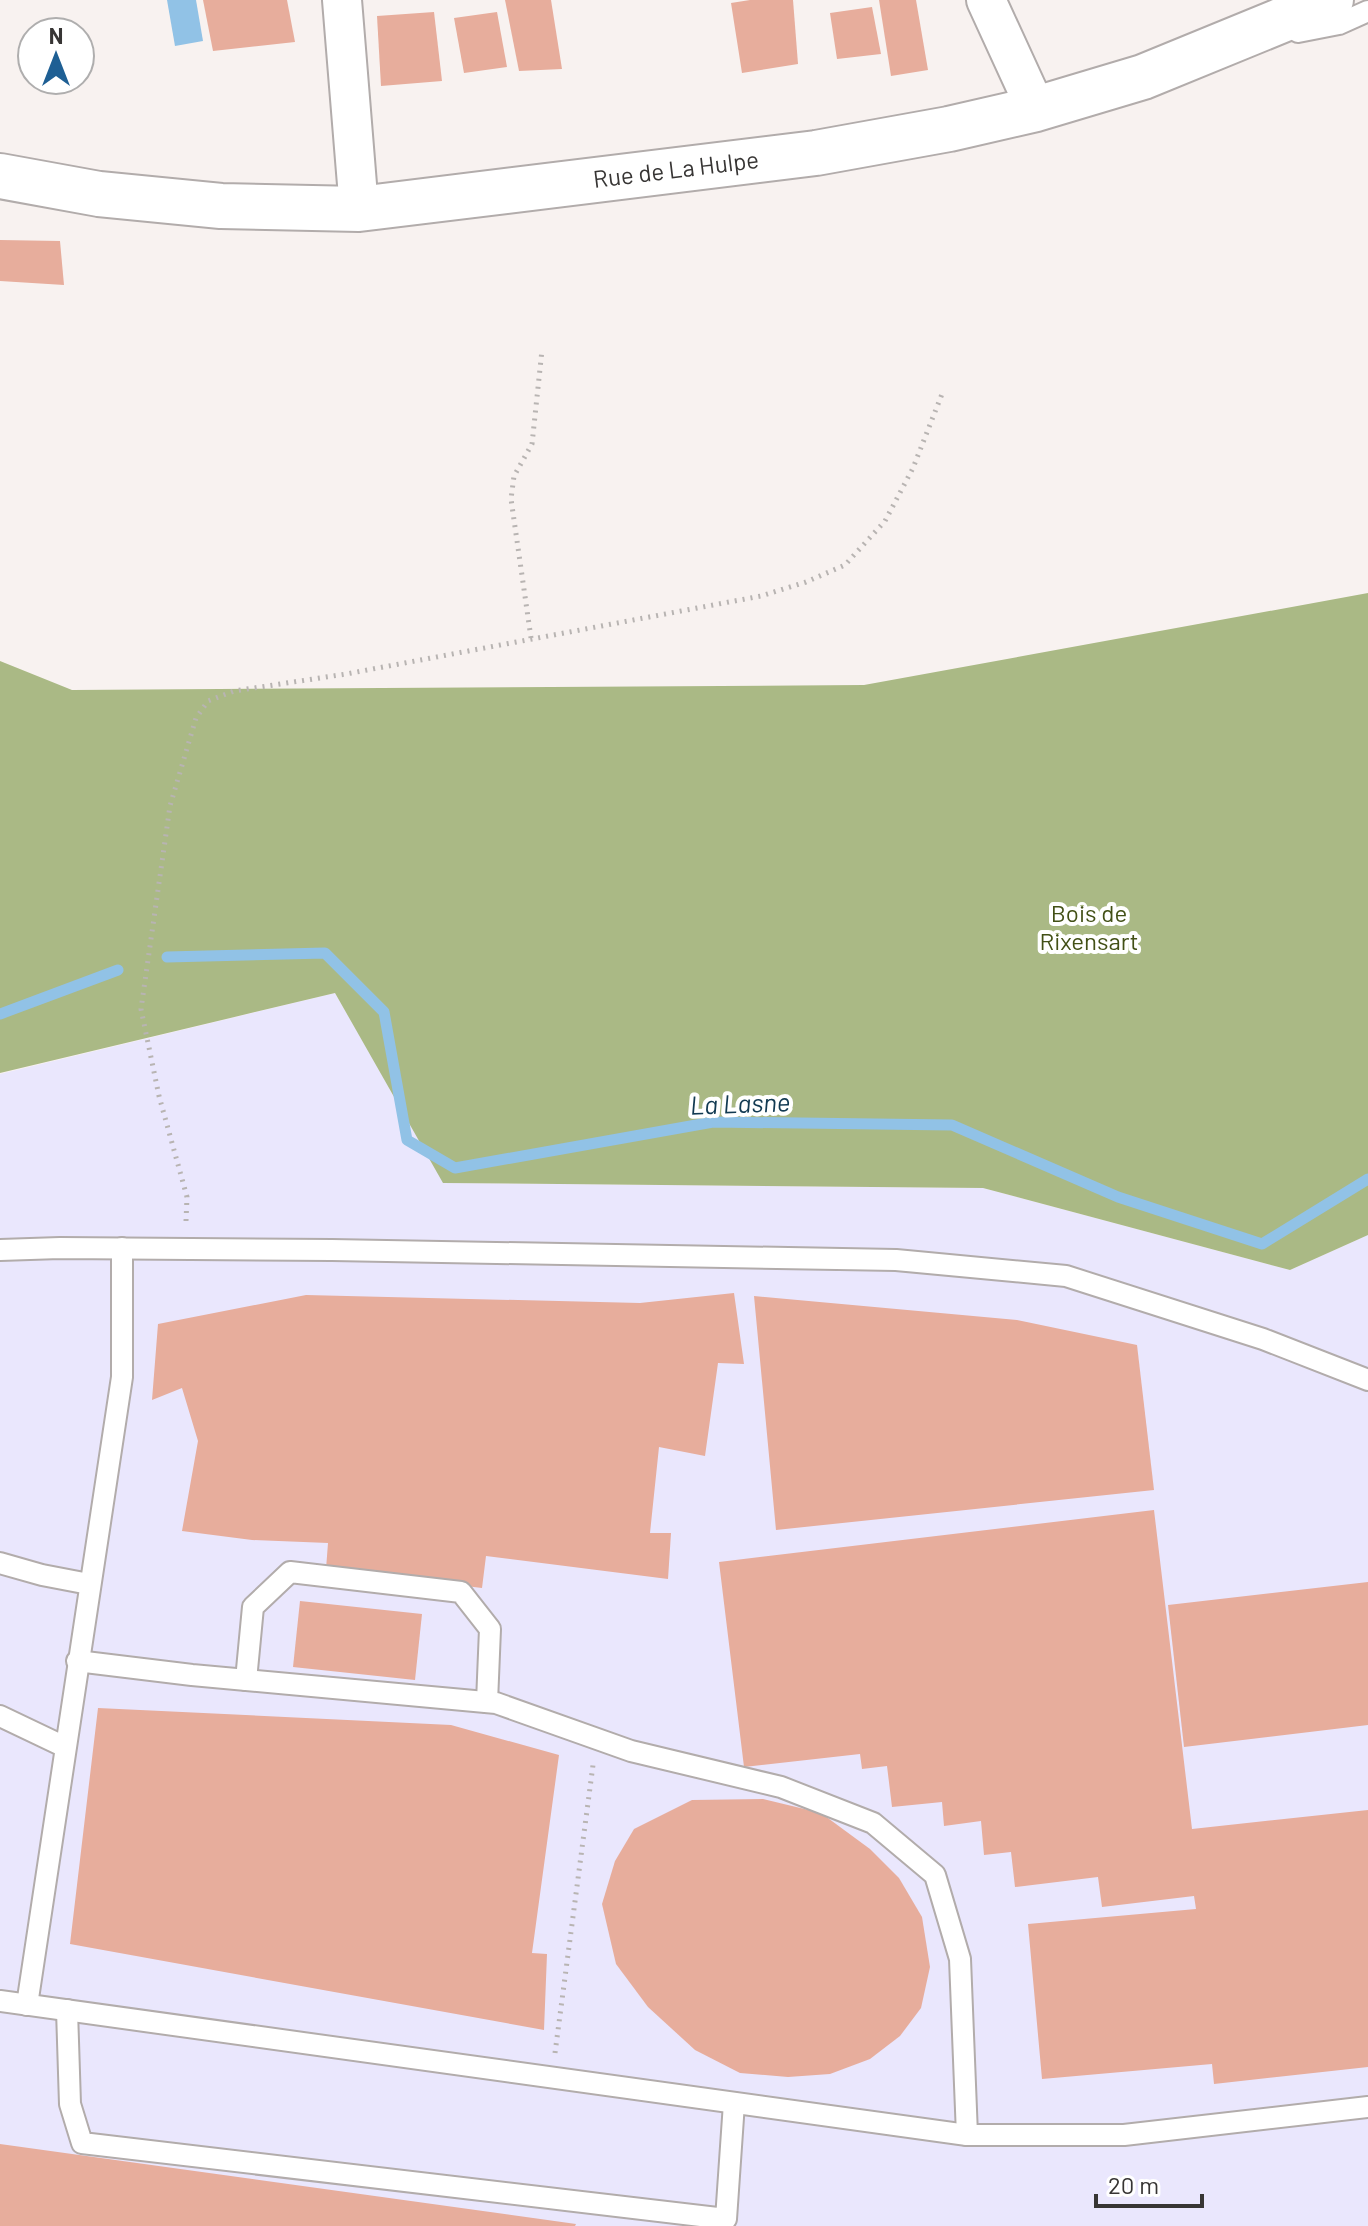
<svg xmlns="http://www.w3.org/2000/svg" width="1368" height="2226" font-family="Barlow,sans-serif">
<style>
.commercial{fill:#eae7fd}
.forest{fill:#aab985}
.water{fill:#91c2e6}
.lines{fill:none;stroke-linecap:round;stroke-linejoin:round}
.stream{stroke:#91c2e6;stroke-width:11}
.building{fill:#e7ad9c}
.lane-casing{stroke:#b2acab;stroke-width:24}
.street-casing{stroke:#b2acab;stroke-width:42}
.secondary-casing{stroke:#b2acab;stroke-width:48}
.path{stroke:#b8b4b2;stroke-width:5;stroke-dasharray:2 6;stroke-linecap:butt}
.lane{stroke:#fff;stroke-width:20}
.street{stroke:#fff;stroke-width:38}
.secondary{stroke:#fff;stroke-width:44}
.labels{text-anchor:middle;stroke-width:8;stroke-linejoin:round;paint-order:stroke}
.street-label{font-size:24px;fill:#373534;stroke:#fff}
.park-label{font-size:24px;fill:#425016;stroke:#fff}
.water-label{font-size:26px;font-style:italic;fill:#123a52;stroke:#fff}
</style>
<rect width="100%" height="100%" fill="#f8f2f0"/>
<path class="commercial" d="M335,993L444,1183L983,1188L1290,1270L1368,1235V2226H0V1074Z"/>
<path class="forest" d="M1368,593V1235L1290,1270L983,1188L443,1183L335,993L0,1073V661L72,690L864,685Z"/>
<path class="water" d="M167,0H196L203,41L175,46Z"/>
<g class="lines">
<g class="stream">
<path d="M167,957L325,953L384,1012L407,1140L455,1168L713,1122L952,1125L1118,1197L1262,1244L1368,1179"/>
<path d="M0,1014L118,970"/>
</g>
</g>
<g class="building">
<path d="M203,0H287L295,42L213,51Z"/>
<path d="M505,0H551L562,69L519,71Z"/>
<path d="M750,0H793L798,64L742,73L731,3Z"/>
<path d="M879,0H916L928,70L891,76Z"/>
<path d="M872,7L881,54L837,59L830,13Z"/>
<path d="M434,12L442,81L381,86L377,16Z"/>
<path d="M497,12L507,67L464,73L454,18Z"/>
<path d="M0,240L60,241L64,285L0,281Z"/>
<path d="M734,1293L744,1364L718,1363L705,1456L659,1447L650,1533H671L668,1579L486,1556L482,1588L326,1569L328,1543L252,1540L182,1531L198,1441L182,1388L152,1400L158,1324L306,1295L640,1303Z"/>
<path d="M754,1296L1017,1320L1137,1345L1154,1490L776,1530Z"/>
<path d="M1154,1510L1192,1829L1368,1810V2067L1214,2084L1212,2064L1042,2079L1028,1924L1196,1909L1194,1896L1102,1907L1098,1877L1015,1887L1011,1852L984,1855L981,1821L944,1826L942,1802L892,1807L887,1766L862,1769L860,1754L744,1767L719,1562Z"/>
<path d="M1368,1582V1725L1184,1747L1168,1605Z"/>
<path d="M300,1601L422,1614L415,1680L293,1667Z"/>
<path d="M98,1708L451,1725L559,1755L532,1953L547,1954L544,2030L70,1944Z"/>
<path d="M763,1799L821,1813L870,1849L899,1878L922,1917L930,1967L921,2008L900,2036L870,2059L830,2074L788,2077L740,2073L695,2050L648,2007L616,1964L602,1904L615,1861L634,1829L692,1800Z"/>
<path d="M0,2144L576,2224L575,2226H0Z"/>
</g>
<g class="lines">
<g class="lane-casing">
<g id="lane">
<path d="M1298,32L1339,24L1368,11"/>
<path d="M0,1250L60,1248L332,1250L896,1260L1066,1276L1263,1339L1368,1380"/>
<path d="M0,1563L42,1575L89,1584"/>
<path d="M77,1661L192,1675L496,1703L631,1751L781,1787L873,1823L935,1875L960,1959L967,2135"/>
<path d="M246,1680L253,1607L290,1572L461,1592L490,1629L487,1702"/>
<path d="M0,1716L65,1747"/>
<path d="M0,2001L967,2135H1124L1368,2107"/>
<path d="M27,2005L122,1377V1248"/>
<path d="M67,2010L70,2104L82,2143L726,2219L734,2103"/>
</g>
</g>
<g class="street-casing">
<g id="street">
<path d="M342,0L359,209"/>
<path d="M986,0L1036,109"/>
</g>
</g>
<g class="secondary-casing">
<path id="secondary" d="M0,176L99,194L221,206L359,209L816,153L949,129L1036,109L1143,77L1331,0"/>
</g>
<g class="path">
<path d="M531,638L511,499L514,476L532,444L542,350"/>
<path d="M186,1221L187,1197L159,1096L141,1009L170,806L196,718L208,701L234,691L346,674L761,596L806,582L845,565L885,521L913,468L942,394"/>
<path d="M555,2053L593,1765"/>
</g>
<use href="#lane" class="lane"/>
<use href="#street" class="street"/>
<use href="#secondary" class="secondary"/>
</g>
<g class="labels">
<g class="street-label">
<text transform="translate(676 170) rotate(-7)" y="8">Rue de La Hulpe</text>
</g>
<g class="park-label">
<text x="1089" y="922">Bois de<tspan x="1089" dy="28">Rixensart</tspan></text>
</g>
<g class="water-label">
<text transform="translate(740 1104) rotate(-2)" y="9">La Lasne</text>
</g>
</g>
<g transform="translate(56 56)"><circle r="38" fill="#ffffff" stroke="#afaeae" stroke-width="2"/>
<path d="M0-6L14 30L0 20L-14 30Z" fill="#1e5f94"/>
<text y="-12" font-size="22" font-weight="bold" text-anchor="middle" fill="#373534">N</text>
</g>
<path d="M1096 2194v12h106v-12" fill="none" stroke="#373534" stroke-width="4"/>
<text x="1108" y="2194" font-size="24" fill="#373534" stroke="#ffffff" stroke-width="6" paint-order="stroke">20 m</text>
</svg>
